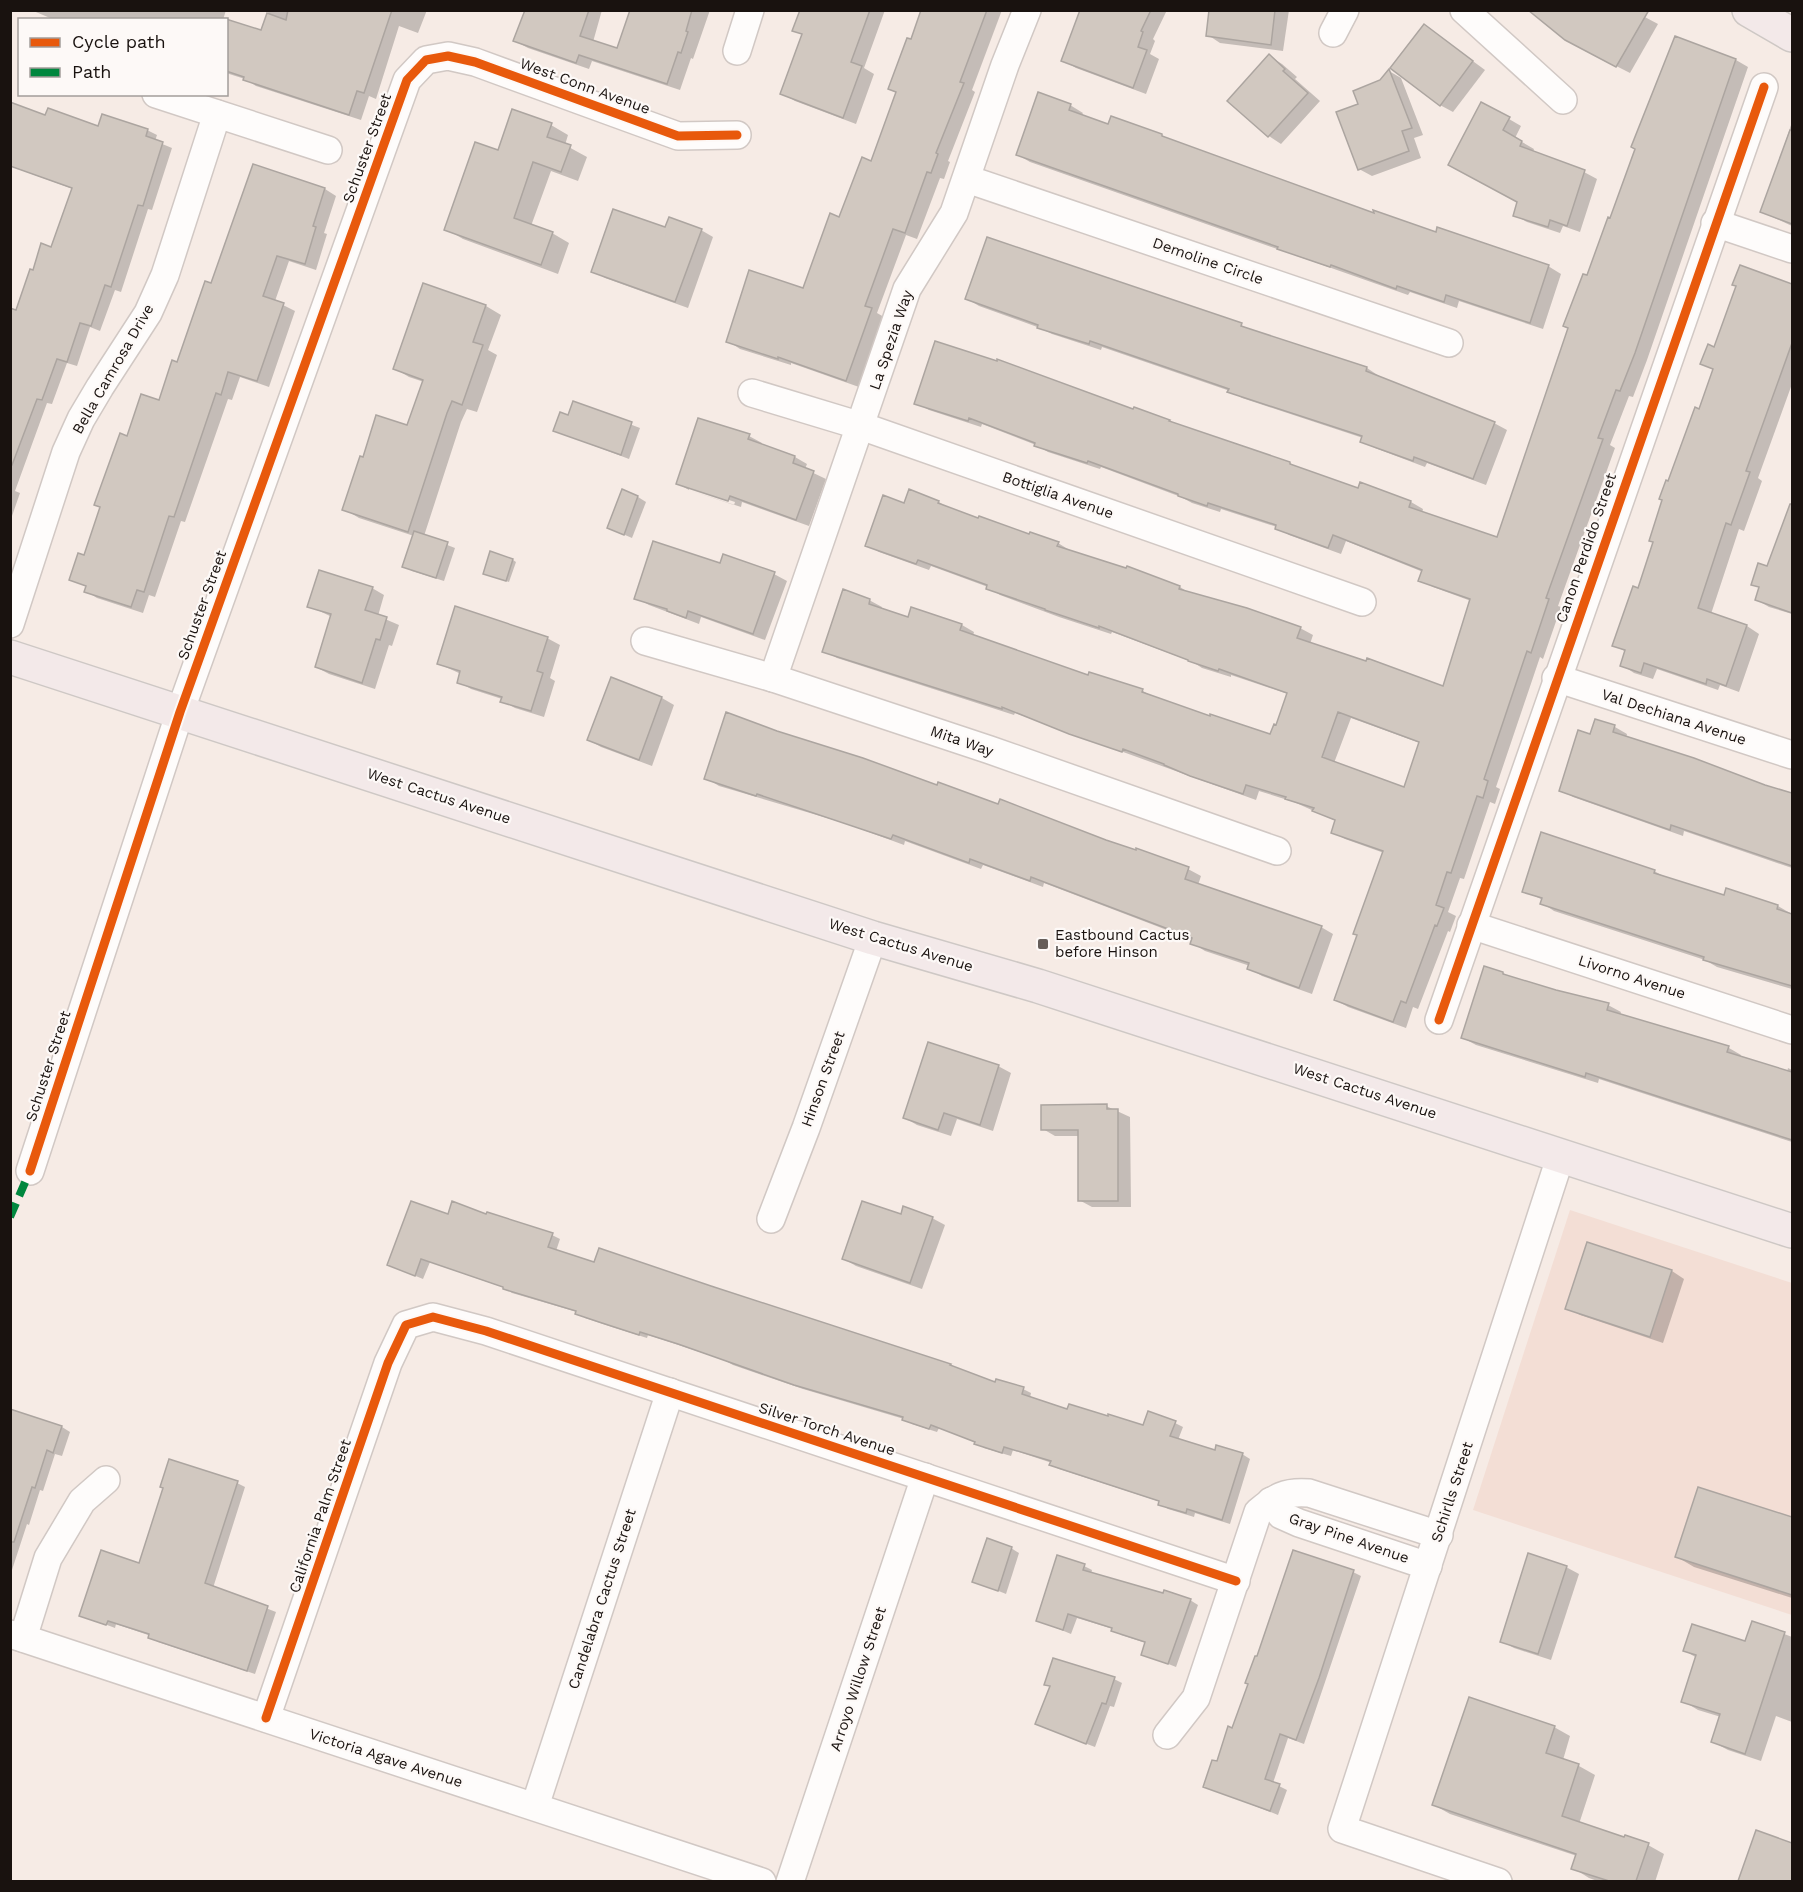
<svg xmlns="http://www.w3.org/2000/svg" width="1803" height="1892" font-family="'Work Sans',sans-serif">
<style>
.built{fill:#f3ded5}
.shadow{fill:#0003;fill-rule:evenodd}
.building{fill:#d1c8c0;stroke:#aca5a0;stroke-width:1.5;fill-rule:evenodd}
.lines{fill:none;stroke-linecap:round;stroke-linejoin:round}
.minor-casing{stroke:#d1c8c4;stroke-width:30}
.major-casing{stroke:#cec8c5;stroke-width:36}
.minor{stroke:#fefcfb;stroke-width:27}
.major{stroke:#f3e9e9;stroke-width:33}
.quiet{stroke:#00873e;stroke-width:8;stroke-dasharray:15 8;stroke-linecap:butt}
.cycleway-casing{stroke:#fdf9f7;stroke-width:13}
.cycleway{stroke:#e8590c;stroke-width:9}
.poi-dot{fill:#665e5a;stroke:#fdf9f7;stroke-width:2}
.labels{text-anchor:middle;stroke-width:4.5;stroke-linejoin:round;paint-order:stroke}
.street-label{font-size:15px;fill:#19120f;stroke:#fdf9f7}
.poi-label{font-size:15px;fill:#19120f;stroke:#fdf9f7;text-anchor:start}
</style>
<rect width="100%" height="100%" fill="#f6ebe5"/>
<path class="built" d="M1570,1210L1792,1283V1615L1473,1510Z"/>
<g class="shadow">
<path d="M31,10H226L223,20H55Z"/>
<path d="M269,10H427L418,33L399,26L376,99L369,96L361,120L256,86L245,79L226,73V21L262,32Z"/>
<path d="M526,10H602L593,42L618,50L639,10H710L693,59L691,58L680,90L592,61L589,69L528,48L515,41Z"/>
<path d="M801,10H885L864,68L874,74L856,124L795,101L782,93L803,35L794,30Z"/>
<path d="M923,10H1002L972,90L975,92L948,161L950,162L944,179L940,178L917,239L906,235L877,313L884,317L859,387L791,363V365L740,349L728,341L804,289L872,162L897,93L890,89Z"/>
<path d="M1085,10H1167L1153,39L1155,41L1150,54L1159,59L1146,94L1076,68L1063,60Z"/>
<path d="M1211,10H1289L1283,51L1220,43L1208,35Z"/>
<path d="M1641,15L1658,24L1630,73L1579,47Z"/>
<path d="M1425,26L1485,70L1453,112L1440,105Z"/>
<path d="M1676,38L1736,60L1748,67L1647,360L1633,397L1629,396L1610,445L1615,448L1558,606L1561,607L1543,659L1540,657L1496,787L1500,789L1495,804L1490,802L1464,879L1460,878L1448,912L1456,916L1450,932L1448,931L1418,1009L1413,1007L1406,1028L1348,1007L1336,1000L1359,936L1384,853L1345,839L1332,832L1336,821L1294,802L1259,791L1256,800L1015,713L1014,715L837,658L824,651L869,600L882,607L881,610L909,618L912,609L962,625L974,632L973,636L1089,677L1090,674L1143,691L1155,698L1271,736L1277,727L1288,694L1231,675V677L1202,668L1193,662L1112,632L1111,634L1059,617L1000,595L988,587L931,566L929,570L879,552L867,545L905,505L910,491L939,502L951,510L1058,543L1071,551L1127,570L1128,568L1180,587L1191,594L1300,628L1313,635L1310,644L1444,688L1471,601L1433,587L1420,580L1423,572L1346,541L1341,554L1289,535L1277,527L1221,509L1220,512L1192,503L1181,497L1101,467L1100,469L1048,452L1036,445L982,424L981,427L929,410L916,403L1134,411L1169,421L1290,463L1298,468L1359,490L1361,484L1411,502L1423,509L1422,513L1498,539L1588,277L1611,220ZM1351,718L1420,743L1405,789L1334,763Z"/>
<path d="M1269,56L1282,64L1297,77L1295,79L1320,101L1281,144L1269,136L1229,101Z"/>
<path d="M1389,71L1401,78L1423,135L1414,138L1421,158L1372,176L1359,169L1360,105Z"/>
<path d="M10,103L46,117L99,128L147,130L157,135L155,141L172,148L152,210L148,209L121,292L115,290L100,331L90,327L77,366L67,363L52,404L47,403L15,491L20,493L12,516L10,309L16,311L34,272L52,248L73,189L10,166Z"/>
<path d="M1070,105L1083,113L1081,116L1109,126L1162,136L1173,142L1377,216L1548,266L1561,274L1543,329L1459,301L1457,308L1410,292L1408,295L1030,162L1018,155Z"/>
<path d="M513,111L551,125L568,135L565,145L587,157L578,181L551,171L531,226L552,233L569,243L558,274L463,239L446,229L499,152Z"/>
<path d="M1509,119L1521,126L1515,138L1534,149L1533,152L1584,172L1597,179L1580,232L1563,226L1560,233L1527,222L1514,215L1519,202L1462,172Z"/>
<path d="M1792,122V226L1762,212L1785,150L1783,149Z"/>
<path d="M254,166L325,189L336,196L324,233L327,234L316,270L289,261L275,301L295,311L269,387L240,377L232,400L228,399L185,522L181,521L155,597L149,595L143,613L97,598L86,591L87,587L71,579L85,557L128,437L160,402L178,364L212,285Z"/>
<path d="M666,229L701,230L713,237L688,308L605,278L593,271Z"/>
<path d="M1741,267L1792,285V384L1758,478L1762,481L1744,531L1739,529L1711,614L1747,626L1759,634L1739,692L1720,685L1718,690L1657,669L1653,679L1634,673L1622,665L1626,652L1614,645L1639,590L1655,543L1669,483L1700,411L1714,370L1702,363L1715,349L1737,286Z"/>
<path d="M424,285L486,306L501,315L488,350L497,355L477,412L467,409L461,422L424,536L455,548L444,581L412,571L404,566L414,536L359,518L344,509L363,458L408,427L424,382L409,377L394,368Z"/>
<path d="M966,298L1241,325L1253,331L1367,368L1379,376V378L1494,423L1507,430L1486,485L1427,463L1425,467L1375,448L1362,441L1363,438L1242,398L1230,391L1102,347L1101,350L1052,334L1040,328L979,306Z"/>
<path d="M574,403L640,428L629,459L555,431L569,417Z"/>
<path d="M749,436L762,443L761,445L795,457L807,464L805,469L826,479L809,526L742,502L741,507L689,490L734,505L735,502L689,487V490L678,484Z"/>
<path d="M638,497L646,502L632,538L609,528Z"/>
<path d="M1792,503V614L1769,607L1757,600L1761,589L1753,584L1768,568Z"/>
<path d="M513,560L516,562L509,582L488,575Z"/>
<path d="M721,565L774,574L787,581L765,640L701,617L699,624L649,605L636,598Z"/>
<path d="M372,588L384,595L378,616L399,625L392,646L389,645L375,689L329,674L316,667L332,617L309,606Z"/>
<path d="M547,638L560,645L550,678L555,681L544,717L515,708L502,701V699L471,689L459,682L461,674L439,664Z"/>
<path d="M611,679L662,698L674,705L652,766L601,747L589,740Z"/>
<path d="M1596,721L1615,727L1627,734L1626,738L1792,795V868L1684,831L1683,836L1573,797L1561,790L1591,736Z"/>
<path d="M706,778L938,786L1188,869L1201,876L1198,885L1321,927L1333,934L1312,994L1262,976L1249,968L1250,966L1205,951L1192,943L1193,940L1044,883L1043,887L983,865L981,869L905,841L904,845L847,824L719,786Z"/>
<path d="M1654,871L1667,878L1725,897L1727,890L1778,906L1790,913L1792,916V989L1717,967L1705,960L1554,911L1542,903L1543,900L1524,891Z"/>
<path d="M1503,973L1510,977L1608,1005L1621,1012L1620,1015L1729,1048L1741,1055L1740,1058L1787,1072L1788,1068L1792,1070V1142L1599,1079L1598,1083L1476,1045L1463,1038Z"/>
<path d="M998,1066L1011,1073L993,1131L957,1119L951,1136L917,1125L905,1118Z"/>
<path d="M1106,1106L1130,1117L1131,1207H1092L1079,1200V1136H1055L1043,1129Z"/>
<path d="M448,1216H487L552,1235L560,1239L556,1251L595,1264L710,1288L950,1365L996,1384L1023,1389L1031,1393L1030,1398L1068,1410L1144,1427L1175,1423L1183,1427L1178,1440L1216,1452L1242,1454L1250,1459L1230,1524L1195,1513L1194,1517L1168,1509L1160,1504L1161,1502L1059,1469L1051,1465L1052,1463L1013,1450L1011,1456L984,1448L976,1442L939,1428L937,1432L912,1424L904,1419L803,1389L733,1365L724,1360L648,1335L647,1338L612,1327L585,1318L577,1312L512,1293L505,1288L430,1262L423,1279L389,1265Z"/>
<path d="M932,1218L945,1225L922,1289L856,1266L844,1259Z"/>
<path d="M1588,1244L1672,1271L1684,1279L1663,1343L1580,1315L1567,1308Z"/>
<path d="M10,1410L62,1427L70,1432L62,1456L55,1454L43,1491L40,1490L29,1525L27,1524L10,1576Z"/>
<path d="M237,1483L245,1487L213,1588L276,1612L255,1674L158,1642L150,1637L151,1636L116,1624L115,1628L81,1615Z"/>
<path d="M1699,1489L1792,1519V1598L1694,1567L1677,1557Z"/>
<path d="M1011,1548L1019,1553L1006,1594L974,1581Z"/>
<path d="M1084,1566L1092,1570L1091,1574L1190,1600L1198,1605L1176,1667L1143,1654L1146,1643L1121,1635L1113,1629L1077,1618L1071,1634L1037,1620Z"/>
<path d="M1566,1567L1579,1574L1551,1660L1514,1648L1501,1641Z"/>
<path d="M1353,1572L1361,1576L1304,1744L1288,1738L1273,1783L1287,1790L1278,1815L1204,1786L1218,1763L1233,1729Z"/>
<path d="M1753,1622L1792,1637V1722L1776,1716L1761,1761L1728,1750L1713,1742L1721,1717L1698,1710L1683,1701L1697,1658L1685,1651L1746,1643Z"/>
<path d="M1114,1679L1122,1683L1114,1707L1110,1706L1095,1747L1045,1728L1051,1687L1046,1684Z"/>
<path d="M1554,1727L1570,1736L1563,1760L1579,1766L1595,1775L1579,1824L1648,1845L1664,1854L1655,1882H1600L1589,1878L1573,1868L1577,1856L1450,1814L1434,1805Z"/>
<path d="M1757,1832L1792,1845V1882H1739Z"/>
</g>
<g class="building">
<path d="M288,10H392L364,93L357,91L349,115L243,80L244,77L226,71V19L261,30L267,13L286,20Z"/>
<path d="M525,10H589L580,36L617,48L630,10H692L686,31L688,32L681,53L678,52L667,84L579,55L576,63L513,41Z"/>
<path d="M800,10H870L851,62L862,66L843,118L780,94L802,34L792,31Z"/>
<path d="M921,10H987L960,82L964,83L936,153L938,154L931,173L927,172L905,233L893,229L865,306L872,308L846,381L778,357V359L726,342L749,270L803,288L830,213L839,217L862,157L871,161L896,92L888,89L907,38L911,39Z"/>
<path d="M1080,10H1151L1141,31L1143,32L1138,47L1147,50L1133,88L1061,61Z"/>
<path d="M1209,10H1275L1271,45L1206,36Z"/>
<path d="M1528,10H1649L1616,67L1565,40Z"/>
<path d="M1424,24L1473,61L1440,106L1390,68Z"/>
<path d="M1675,36L1736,59L1635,353L1620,391L1616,390L1598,438L1603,439L1546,598L1549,599L1531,653L1527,651L1484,779L1488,781L1483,798L1477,796L1451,873L1447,872L1436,905L1444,908L1437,926L1435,925L1406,1003L1401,1001L1393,1022L1334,1000L1357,935L1353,934L1383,851L1331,833L1335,820L1312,811L1314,808L1285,799L1286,797L1246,785L1243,794L1190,776L1164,765V764L1123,749L1122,752L1069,734L1002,707V709L822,652L843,589L870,599L869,604L908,617L911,607L962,624L960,630L1088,675L1089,672L1143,689L1142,692L1210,716V714L1270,734L1274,724L1276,725L1287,693L1219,669L1218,671L1188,661V660L1099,626V628L1045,610V609L986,589L987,585L918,560L916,564L865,546L883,495L904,503L909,489L939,501L938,503L978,518L979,516L1029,534L1030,532L1059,542L1057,546L1126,568L1127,566L1180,586L1179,589L1247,608L1301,627L1297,638L1366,661L1367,658L1443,686L1470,599L1418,581L1422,570L1333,535L1328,548L1275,529L1276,525L1208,503L1207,506L1178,496V494L1088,461L1087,463L1034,446L1035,443L969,418L968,421L914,404L935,341L997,361V359L1133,409L1134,407L1170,420L1169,421L1290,462V464L1358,488L1360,482L1411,501L1409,507L1497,537L1568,328L1563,326L1583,274L1587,275L1608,217L1610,218L1635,149L1631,147ZM1338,712L1419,742L1404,787L1322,757Z"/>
<path d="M1269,54L1285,69L1283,71L1308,93L1268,137L1227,101Z"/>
<path d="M1389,69L1412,128L1402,131L1409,151L1358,170L1336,112L1358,104L1353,91L1380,80Z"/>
<path d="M1038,92L1071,104L1069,110L1108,124L1111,116L1162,134V136L1374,213L1373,210L1436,232L1437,227L1549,265L1530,323L1446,295L1444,302L1397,286L1396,289L1331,265L1330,267L1277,249L1278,247L1016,155Z"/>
<path d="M10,102L45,115L48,108L98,126L102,114L148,129L146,136L163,142L143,206L138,205L111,287L105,285L91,326L80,323L67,362L57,359L42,400L37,399L12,465H10V308L16,310L30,269L33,270L41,243L51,247L72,188L10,166Z"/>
<path d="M1481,102L1510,117L1503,130L1522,141L1520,146L1585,170L1567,226L1550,220L1548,227L1513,216L1517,202L1448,165Z"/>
<path d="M512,109L552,123L547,137L571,145L561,172L533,162L514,218L553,232L541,265L444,230L475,142L498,150Z"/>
<path d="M1790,130H1792V224L1760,212Z"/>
<path d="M253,164L325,188L313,226L316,227L305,264L277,256L263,296L284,303L257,381L228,372L221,395L216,393L174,517L169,516L144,592L137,590L131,607L84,592L86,586L69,580L78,553L84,555L100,507L94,505L120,433L127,436L141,394L159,400L172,360L177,362L205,281L211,283Z"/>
<path d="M613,209L665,227L669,217L702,229L675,302L591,272Z"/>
<path d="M987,237L1242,323L1241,326L1367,367L1366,371L1495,422L1473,479L1414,457L1413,461L1360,442L1362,436L1227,392L1229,389L1090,341L1089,344L1037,328L1038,325L965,299Z"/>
<path d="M1740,265L1792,284V343L1746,471L1750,472L1731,525L1726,523L1698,608L1747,625L1726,686L1707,679L1706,684L1644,663L1641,673L1620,666L1625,650L1612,646L1633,586L1638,588L1653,542L1649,541L1662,500L1659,499L1666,480L1668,481L1695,407L1699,409L1713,369L1700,364L1708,344L1714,347L1736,286L1732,285Z"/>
<path d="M423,283L486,305L473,342L483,345L462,405L452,401L447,413L408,532L342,510L360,456L363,457L376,415L407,425L423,380L393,369Z"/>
<path d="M573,401L632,422L621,455L553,431L560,412L568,415Z"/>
<path d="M698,418L750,434L748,439L795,456L793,463L814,471L796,520L730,496L728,501L676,484Z"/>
<path d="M622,489L638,496L624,535L607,528Z"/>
<path d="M1790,504H1792V613L1755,600L1759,587L1751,585L1758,563L1767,566Z"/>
<path d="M414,531L448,542L436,578L402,567Z"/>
<path d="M653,541L720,563L723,554L775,572L753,634L688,611L686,618L667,611V609L634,599Z"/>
<path d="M490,551L513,559L506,581L483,574Z"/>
<path d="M319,570L373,587L365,610L387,617L380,640L376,639L362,683L315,667L331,614L307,607Z"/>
<path d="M455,606L548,637L537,671L543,673L531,711L500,702L502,697L457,683L460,671L437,664Z"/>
<path d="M611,677L662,697L639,760L587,740Z"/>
<path d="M726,712L777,731L863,758L937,785L938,782L998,804L1000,799L1106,840L1136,850V848L1189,867L1185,879L1322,926L1299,988L1247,969L1249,963L1190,944L1192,938L1031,877L1030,881L970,859L969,863L893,835L891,839L757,794L756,796L704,779Z"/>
<path d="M1595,719L1615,725L1613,732L1694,758L1765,785L1792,793V866L1671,825L1670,830L1559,791L1578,730L1590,734Z"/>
<path d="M1541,832L1655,870L1654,873L1724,895L1726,888L1778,905L1777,909L1792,914V986L1703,960L1704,957L1540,904L1542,898L1522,892Z"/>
<path d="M1484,966L1503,972V974L1556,990L1609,1003L1607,1010L1729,1046L1727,1052L1792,1072V1140L1586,1073L1585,1077L1461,1038Z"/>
<path d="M928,1042L999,1065L980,1125L944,1113L938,1130L903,1118Z"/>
<path d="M1107,1104V1109H1118V1201H1078V1130H1041V1105Z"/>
<path d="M411,1201L448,1214L452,1201L486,1214L487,1212L553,1233L548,1247L594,1262L599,1248L711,1286L951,1364L950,1365L995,1382L996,1379L1024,1387L1022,1394L1067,1409L1069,1404L1108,1416V1414L1143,1425L1148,1411L1176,1421L1170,1436L1215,1450L1216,1445L1243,1453L1222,1520L1187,1509L1186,1513L1158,1505L1159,1501L1049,1465L1051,1461L1004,1447L1002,1453L974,1444L975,1442L931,1425L929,1429L902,1420L903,1417L794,1385L678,1344L640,1332L639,1335L602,1323L575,1314L576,1311L503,1289V1287L421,1259L415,1276L387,1265Z"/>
<path d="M862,1201L901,1214L903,1206L933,1217L910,1283L842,1259Z"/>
<path d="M1587,1242L1672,1270L1650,1337L1565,1309Z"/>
<path d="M10,1409L62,1426L53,1453L47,1450L35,1488L32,1487L14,1542H10Z"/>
<path d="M169,1459L238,1481L205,1583L268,1606L247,1671L148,1638L149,1634L108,1621L106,1625L79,1616L101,1550L139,1563L163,1488L160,1487Z"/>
<path d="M1698,1487L1792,1517V1595L1675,1557Z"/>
<path d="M987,1538L1012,1547L998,1591L972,1582Z"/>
<path d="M1293,1550L1354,1570L1319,1678L1296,1740L1280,1734L1265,1779L1280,1784L1270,1811L1203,1787L1212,1760L1217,1761L1228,1726L1232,1728L1248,1684L1245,1683L1255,1656H1257Z"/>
<path d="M1528,1553L1567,1566L1538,1654L1500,1642Z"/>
<path d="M1057,1555L1085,1564L1083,1570L1163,1593L1164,1590L1191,1599L1168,1664L1141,1655L1145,1642L1111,1631L1112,1628L1068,1614L1063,1630L1036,1621Z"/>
<path d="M1752,1621L1785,1632L1745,1754L1711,1742L1720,1714L1681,1702L1696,1655L1683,1651L1692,1624L1745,1641Z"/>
<path d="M1053,1658L1115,1677L1106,1704L1102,1703L1086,1744L1035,1724L1050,1686L1044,1685Z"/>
<path d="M1469,1697L1555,1726L1546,1753L1579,1764L1562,1816L1624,1837L1625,1835L1649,1843L1636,1881H1609L1571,1869L1576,1854L1432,1805Z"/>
<path d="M1756,1830L1792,1843V1881H1738Z"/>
</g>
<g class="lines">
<g class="minor-casing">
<g id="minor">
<path d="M1464,10L1563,100"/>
<path d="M1333,33L1345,10"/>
<path d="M737,51L750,10"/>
<path d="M156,94L328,150"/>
<path d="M967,179L1449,343"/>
<path d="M1715,223L1792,249"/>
<path d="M752,393L861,426L1362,602"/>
<path d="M10,624L66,452L81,419L100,387L148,313L165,275L217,114"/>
<path d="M645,641L773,678L990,750L1277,851"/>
<path d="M773,678L907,289L954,213L1005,65L1027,10"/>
<path d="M1556,678L1792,755"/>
<path d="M1471,925L1792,1030"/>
<path d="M1439,1020L1764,87"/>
<path d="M30,1171L180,712L407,80L426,60L448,56L475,62L678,136L737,135"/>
<path d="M771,1219L806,1128L873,938"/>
<path d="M1271,1501L1281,1515L1299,1523L1428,1566"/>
<path d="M10,1634L762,1882"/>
<path d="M23,1638L48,1558L82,1501L106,1480"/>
<path d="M266,1718L388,1363L406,1325L433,1317L486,1331L1236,1581"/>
<path d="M1167,1735L1196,1698L1258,1512C1276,1497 1285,1491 1309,1493L1439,1535"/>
<path d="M535,1806L670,1392"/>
<path d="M790,1882L925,1477"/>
<path d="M1498,1882L1342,1829L1561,1155"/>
</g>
</g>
<g class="major-casing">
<g id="major">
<path d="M1749,10L1792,35"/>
<path d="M10,657L873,938L1038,986L1792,1231"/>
</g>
</g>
<use href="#minor" class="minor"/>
<use href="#major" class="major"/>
<path class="quiet" d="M10,1217L30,1171"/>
<g class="cycleway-casing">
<g id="cycleway">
<path d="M1439,1020L1764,87"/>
<path d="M30,1171L180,712L407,80L426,60L448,56L475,62L678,136L737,135"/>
<path d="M266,1718L388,1363L406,1325L433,1317L486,1331L1236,1581"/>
</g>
</g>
<use href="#cycleway" class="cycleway"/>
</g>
<rect class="poi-dot" x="1037" y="938" width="12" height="12" rx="3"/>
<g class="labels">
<g class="street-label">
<text transform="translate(585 86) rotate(20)" y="5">West Conn Avenue</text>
<text transform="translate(367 148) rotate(-70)" y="5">Schuster Street</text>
<text transform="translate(1208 261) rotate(19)" y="5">Demoline Circle</text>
<text transform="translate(891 340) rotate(-71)" y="5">La Spezia Way</text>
<text transform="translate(113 369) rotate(-60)" y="5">Bella Camrosa Drive</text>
<text transform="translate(1058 495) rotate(19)" y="5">Bottiglia Avenue</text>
<text transform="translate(1586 548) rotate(-71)" y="5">Canon Perdido Street</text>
<text transform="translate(202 605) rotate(-70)" y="5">Schuster Street</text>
<text transform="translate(1674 717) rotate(18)" y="5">Val Dechiana Avenue</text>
<text transform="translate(962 741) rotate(19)" y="5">Mita Way</text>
<text transform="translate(439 796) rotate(18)" y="5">West Cactus Avenue</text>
<text transform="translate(901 945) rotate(17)" y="5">West Cactus Avenue</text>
<text transform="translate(1632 977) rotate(18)" y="5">Livorno Avenue</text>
<text transform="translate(48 1066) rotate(-72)" y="5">Schuster Street</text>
<text transform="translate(823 1079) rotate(-70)" y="5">Hinson Street</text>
<text transform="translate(1365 1091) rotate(18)" y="5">West Cactus Avenue</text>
<text transform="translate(827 1429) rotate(18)" y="5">Silver Torch Avenue</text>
<text transform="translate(1452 1492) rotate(-72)" y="5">Schirlls Street</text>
<text transform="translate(320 1516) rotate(-71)" y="5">California Palm Street</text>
<text transform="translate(1349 1538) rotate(19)" y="5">Gray Pine Avenue</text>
<text transform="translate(602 1599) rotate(-72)" y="5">Candelabra Cactus Street</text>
<text transform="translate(858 1679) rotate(-72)" y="5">Arroyo Willow Street</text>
<text transform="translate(386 1758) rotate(18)" y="5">Victoria Agave Avenue</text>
</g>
<g class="poi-label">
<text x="1055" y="940">Eastbound Cactus<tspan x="1055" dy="17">before Hinson</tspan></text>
</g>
</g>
<rect width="1803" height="1892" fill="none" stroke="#19120f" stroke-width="24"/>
<rect x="18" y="18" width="210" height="78" fill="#fdf9f7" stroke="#a29d9a" stroke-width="1.5"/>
<rect x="30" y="38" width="30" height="9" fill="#e8590c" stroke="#a29d9a" stroke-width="1.5"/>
<text x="72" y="48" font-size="18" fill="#19120f">Cycle path</text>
<rect x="30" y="68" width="30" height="9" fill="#00873e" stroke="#a29d9a" stroke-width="1.5"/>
<text x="72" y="78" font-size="18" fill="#19120f">Path</text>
</svg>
